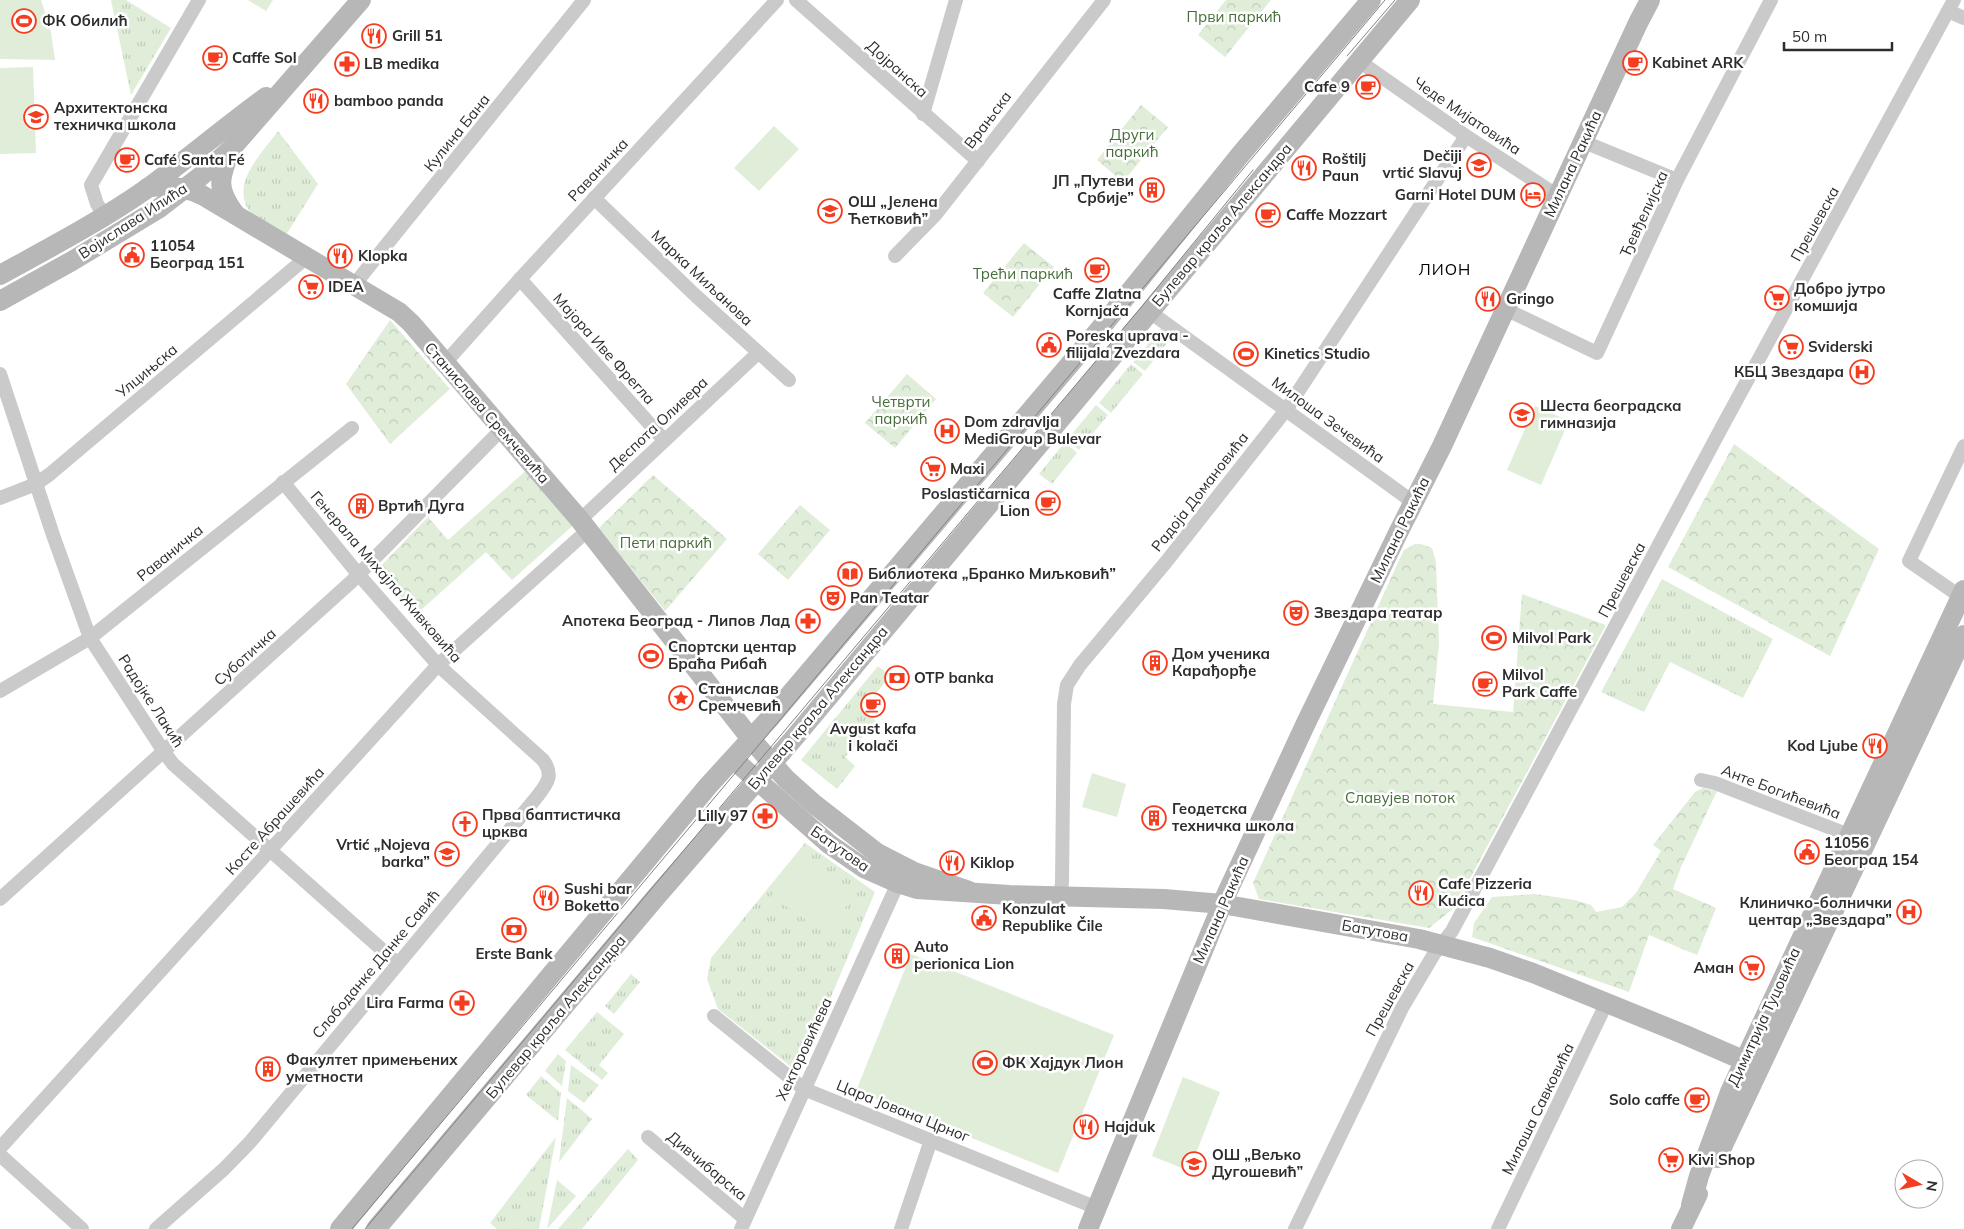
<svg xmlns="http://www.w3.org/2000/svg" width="1964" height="1229" font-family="Mulish,sans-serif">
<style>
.grass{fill:url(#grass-tufts)}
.forest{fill:url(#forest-crowns)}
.pitch{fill:#e0edd9}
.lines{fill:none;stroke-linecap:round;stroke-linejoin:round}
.street{stroke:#cacaca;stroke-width:14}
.secondary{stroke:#b7b7b7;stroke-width:20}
.tram{stroke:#828282;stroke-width:1}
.labels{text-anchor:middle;stroke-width:5;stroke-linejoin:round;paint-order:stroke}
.park-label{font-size:15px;fill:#456d37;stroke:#fff}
.poi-label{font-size:15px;font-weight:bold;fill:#2d2d2d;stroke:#fff;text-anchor:start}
.street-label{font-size:15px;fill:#2d2d2d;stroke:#fff}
.neighbourhood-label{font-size:16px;letter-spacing:1px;fill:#000;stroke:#fff}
</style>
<defs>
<pattern id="grass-tufts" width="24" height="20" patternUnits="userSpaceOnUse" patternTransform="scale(1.25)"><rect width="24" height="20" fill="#e0edd9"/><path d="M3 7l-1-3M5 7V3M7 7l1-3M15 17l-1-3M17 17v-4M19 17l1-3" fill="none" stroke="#c0ccbb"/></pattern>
<pattern id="forest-crowns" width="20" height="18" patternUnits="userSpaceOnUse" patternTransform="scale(1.25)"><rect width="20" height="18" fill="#e0edd9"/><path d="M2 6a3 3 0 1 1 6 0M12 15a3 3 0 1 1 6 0" fill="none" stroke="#c0ccbb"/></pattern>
</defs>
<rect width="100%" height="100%" fill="#fff"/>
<g class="grass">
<path d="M111,0H126L171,28L131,95Z"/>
<path d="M248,0H273L266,11Z"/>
<path d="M278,131L318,184L286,235C276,230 259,224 252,215C228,185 260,156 278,131Z"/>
<path d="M1162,327L1173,336L1145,371L1133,362Z"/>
<path d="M1131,364L1143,374L1111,413L1099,403Z"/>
<path d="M1096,405L1108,415L1079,450L1067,440Z"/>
<path d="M1065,442L1077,453L1052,484L1039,474Z"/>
<path d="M1662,579L1773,639L1743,698L1670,662L1644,712L1601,692Z"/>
<path d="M878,666L890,676L863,710L876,721L845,757L855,766L837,789L801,760Z"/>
<path d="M805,843L875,892L799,1073L718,1009L707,979L711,958Z"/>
<path d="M631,974L640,982L614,1014L605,1006Z"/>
<path d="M597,1012L624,1034L599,1065L608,1073L602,1080L565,1050Z"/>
<path d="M558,1054L566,1061L562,1086L545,1071Z"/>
<path d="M571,1065L599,1085L584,1103L568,1091Z"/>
<path d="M541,1076L561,1093L558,1121L526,1095Z"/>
<path d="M567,1098L592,1119L559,1162Z"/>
<path d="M556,1137L539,1229H497L490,1223Z"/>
<path d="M628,1149L638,1160L582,1229H558Z"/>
<path d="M557,1180L576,1196L547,1229Z"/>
</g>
<g class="forest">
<path d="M1226,0H1271L1225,57L1198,35Z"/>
<path d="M1141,105L1168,127L1123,182L1097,160Z"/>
<path d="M1024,243L1054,267L1013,317L983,293Z"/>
<path d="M390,320L450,389L390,444L346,384Z"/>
<path d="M907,374L936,399L895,448L865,423Z"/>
<path d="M1734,444L1879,549L1830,656L1668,567Z"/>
<path d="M530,467L578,521L512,580L486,552L413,617L375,572L428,517L448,540Z"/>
<path d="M653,475L727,539L665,611L599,528Z"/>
<path d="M800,505L830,530L788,580L758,554Z"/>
<path d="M1415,544H1421L1432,548L1436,562L1439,644L1433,704L1513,712L1522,594L1606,625L1454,908L1429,928L1259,899L1253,883L1400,558L1404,550Z"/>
<path d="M1703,788L1717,791L1681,867L1673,889L1716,908L1697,955L1649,935L1629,992L1472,937L1474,923L1492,897L1535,894L1575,900L1591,905L1596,912L1622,907L1636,893L1661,851L1653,845L1695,792Z"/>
</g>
<g class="pitch">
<path d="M0,0H41L51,32L55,60L0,59Z"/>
<path d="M33,67L36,153L0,154V68Z"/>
<path d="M774,126L799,149L759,191L734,168Z"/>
<path d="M1535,406L1569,421L1541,485L1507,470Z"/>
<path d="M1092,773L1126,784L1117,817L1082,807Z"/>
<path d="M797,858L853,896L828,935L771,896Z"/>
<path d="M911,954L1114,1035L1058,1173L856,1091Z"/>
<path d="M1183,1077L1220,1092L1189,1171L1152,1156Z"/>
</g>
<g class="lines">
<g class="street">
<path d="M796,0L978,161"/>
<path d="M1948,11L1964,18"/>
<path d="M1359,61L1466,136L1558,196"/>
<path d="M923,114L956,0"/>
<path d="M1584,142L1677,180"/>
<path d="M594,198L696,296L789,380"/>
<path d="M105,216L97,204L91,185L199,0"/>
<path d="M895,256L936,214L1104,0"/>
<path d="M520,279L664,440"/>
<path d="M354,285L584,0"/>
<path d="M1505,309L1597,353L1677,180L1771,0"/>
<path d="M1150,312L1413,502"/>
<path d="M444,364L520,279L777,0"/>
<path d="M0,374L53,535L90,638L164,752L173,764L397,963"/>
<path d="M1964,446L1909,561L1964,599"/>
<path d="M0,498L36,484L50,474L307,257"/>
<path d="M580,520L758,353"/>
<path d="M0,691L90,638L352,428"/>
<path d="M1701,780L1715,783L1849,835"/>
<path d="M1060,896L1062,883L1064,704L1067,685L1080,665L1166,562L1286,410L1466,136"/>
<path d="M0,899L351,582L502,429"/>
<path d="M714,1016L804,1089L1097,1208"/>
<path d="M648,1137L745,1219"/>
<path d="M0,1148L438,665L588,530"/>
<path d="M0,1155L82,1229"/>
<path d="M156,1229L224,1169L251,1141L536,798C546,785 555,776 543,760L438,665L359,575L283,482"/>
<path d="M741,1229L898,883"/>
<path d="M901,1229L931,1140"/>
<path d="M1295,1229L1402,1008L1434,954L1452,931L1723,425L1954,0"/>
<path d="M1498,1229L1607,1002"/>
</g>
<g class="secondary">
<path d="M230,151C219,179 216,189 235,214"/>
<path d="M147,188C167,184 184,187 202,195L399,312L411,323L580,520L751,739L786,779L814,804L877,853L914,872L969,891"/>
<path d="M0,275C49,248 99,222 145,190C186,160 225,127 266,97"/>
<path d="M0,301L72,261L158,209L201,176L231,149L361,0"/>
<path d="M733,759L829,844L864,868L898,883L917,889L1009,895L1164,899L1222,904L1419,939L1490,958L1533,973L1683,1034L1759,1067"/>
<path d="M1717,1158L1964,635"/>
<path d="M1691,1205L1699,1176L1730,1092L1964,590"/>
<path d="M340,1229L708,786L770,718L1099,330L1240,155L1371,0"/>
<path d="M376,1229L656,897L794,738L1410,0"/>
<path d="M1088,1229L1226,895L1306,723L1399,531L1442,446L1638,23L1650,0"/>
<path d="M1681,1229L1698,1194"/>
</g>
<g class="tram">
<path d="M1347,56L1395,0"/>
<path d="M352,1229L1385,0"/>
<path d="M365,1229L1143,305L1253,170"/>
</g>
</g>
<defs>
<g id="stadium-ring" transform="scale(1.25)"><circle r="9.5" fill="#fff" stroke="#f53d1f" stroke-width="1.5"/><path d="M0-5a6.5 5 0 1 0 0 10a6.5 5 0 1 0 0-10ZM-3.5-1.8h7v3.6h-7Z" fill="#f53d1f"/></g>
<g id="restaurant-ring" transform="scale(1.25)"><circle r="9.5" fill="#fff" stroke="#f53d1f" stroke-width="1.5"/><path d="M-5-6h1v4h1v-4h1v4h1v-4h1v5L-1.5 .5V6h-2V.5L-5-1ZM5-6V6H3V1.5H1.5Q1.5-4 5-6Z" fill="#f53d1f"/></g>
<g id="cafe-ring" transform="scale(1.25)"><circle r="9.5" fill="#fff" stroke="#f53d1f" stroke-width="1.5"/><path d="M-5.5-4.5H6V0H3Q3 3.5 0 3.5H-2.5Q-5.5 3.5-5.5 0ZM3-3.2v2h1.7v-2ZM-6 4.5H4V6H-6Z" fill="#f53d1f"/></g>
<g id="pharmacy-ring" transform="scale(1.25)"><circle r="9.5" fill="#fff" stroke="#f53d1f" stroke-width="1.5"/><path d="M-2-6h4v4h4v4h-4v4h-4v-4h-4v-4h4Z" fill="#f53d1f"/></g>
<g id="school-ring" transform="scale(1.25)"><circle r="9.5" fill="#fff" stroke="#f53d1f" stroke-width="1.5"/><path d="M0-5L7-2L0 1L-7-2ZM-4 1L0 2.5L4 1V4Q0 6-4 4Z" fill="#f53d1f"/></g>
<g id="building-ring" transform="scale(1.25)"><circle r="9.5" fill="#fff" stroke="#f53d1f" stroke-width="1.5"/><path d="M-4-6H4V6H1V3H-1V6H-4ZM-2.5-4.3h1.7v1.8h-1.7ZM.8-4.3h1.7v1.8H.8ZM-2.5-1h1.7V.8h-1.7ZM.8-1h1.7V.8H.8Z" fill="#f53d1f"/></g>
<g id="hotel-ring" transform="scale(1.25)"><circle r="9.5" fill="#fff" stroke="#f53d1f" stroke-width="1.5"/><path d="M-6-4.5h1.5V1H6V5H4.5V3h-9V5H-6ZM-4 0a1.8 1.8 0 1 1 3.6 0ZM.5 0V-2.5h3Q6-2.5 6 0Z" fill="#f53d1f"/></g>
<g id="civic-ring" transform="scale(1.25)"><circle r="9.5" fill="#fff" stroke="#f53d1f" stroke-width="1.5"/><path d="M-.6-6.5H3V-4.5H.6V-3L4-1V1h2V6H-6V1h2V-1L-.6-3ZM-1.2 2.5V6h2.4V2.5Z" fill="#f53d1f"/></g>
<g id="supermarket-ring" transform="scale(1.25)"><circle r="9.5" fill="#fff" stroke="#f53d1f" stroke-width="1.5"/><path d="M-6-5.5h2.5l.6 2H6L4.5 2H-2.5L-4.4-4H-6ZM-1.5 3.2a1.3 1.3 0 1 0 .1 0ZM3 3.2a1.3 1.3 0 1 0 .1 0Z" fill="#f53d1f"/></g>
<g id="hospital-ring" transform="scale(1.25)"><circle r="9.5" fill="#fff" stroke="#f53d1f" stroke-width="1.5"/><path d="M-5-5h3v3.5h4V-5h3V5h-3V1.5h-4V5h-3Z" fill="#f53d1f"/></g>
<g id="library-ring" transform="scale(1.25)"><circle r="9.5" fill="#fff" stroke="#f53d1f" stroke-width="1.5"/><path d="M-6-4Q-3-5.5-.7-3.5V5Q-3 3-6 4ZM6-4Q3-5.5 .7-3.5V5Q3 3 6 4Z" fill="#f53d1f"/></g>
<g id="theatre-ring" transform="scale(1.25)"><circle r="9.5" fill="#fff" stroke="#f53d1f" stroke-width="1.5"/><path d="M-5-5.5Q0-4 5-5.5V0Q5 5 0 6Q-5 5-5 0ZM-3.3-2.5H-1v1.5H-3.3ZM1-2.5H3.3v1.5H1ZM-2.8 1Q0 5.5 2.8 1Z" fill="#f53d1f"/></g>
<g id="bank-ring" transform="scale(1.25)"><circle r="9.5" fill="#fff" stroke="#f53d1f" stroke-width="1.5"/><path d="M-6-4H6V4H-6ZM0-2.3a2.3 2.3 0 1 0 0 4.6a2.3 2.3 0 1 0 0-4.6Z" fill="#f53d1f"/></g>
<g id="sight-ring" transform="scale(1.25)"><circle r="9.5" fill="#fff" stroke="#f53d1f" stroke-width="1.5"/><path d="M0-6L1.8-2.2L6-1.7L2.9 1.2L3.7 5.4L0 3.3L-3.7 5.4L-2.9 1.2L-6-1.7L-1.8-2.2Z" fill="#f53d1f"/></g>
<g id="church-ring" transform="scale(1.25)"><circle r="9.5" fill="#fff" stroke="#f53d1f" stroke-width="1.5"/><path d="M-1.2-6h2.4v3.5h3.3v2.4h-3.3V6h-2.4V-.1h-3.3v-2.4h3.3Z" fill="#f53d1f"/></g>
</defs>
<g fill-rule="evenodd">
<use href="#stadium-ring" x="24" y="21"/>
<use href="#restaurant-ring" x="374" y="36"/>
<use href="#cafe-ring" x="215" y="58"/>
<use href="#cafe-ring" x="1635" y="63"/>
<use href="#pharmacy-ring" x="347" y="64"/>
<use href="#cafe-ring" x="1368" y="87"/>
<use href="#restaurant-ring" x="316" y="101"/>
<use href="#school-ring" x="36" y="117"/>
<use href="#cafe-ring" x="127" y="160"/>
<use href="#school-ring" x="1479" y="165"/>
<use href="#restaurant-ring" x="1304" y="168"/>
<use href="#building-ring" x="1152" y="190"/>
<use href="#hotel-ring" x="1533" y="195"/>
<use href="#school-ring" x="830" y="211"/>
<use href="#cafe-ring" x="1268" y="215"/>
<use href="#civic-ring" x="132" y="255"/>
<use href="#restaurant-ring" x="340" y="256"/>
<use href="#cafe-ring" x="1097" y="270"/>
<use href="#supermarket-ring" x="311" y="287"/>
<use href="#supermarket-ring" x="1777" y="298"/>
<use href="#restaurant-ring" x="1488" y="299"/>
<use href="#civic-ring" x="1049" y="345"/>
<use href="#supermarket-ring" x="1791" y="347"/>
<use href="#stadium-ring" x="1246" y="354"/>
<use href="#hospital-ring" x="1862" y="372"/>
<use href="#school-ring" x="1522" y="415"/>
<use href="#hospital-ring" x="947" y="431"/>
<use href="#supermarket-ring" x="933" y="469"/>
<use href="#cafe-ring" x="1048" y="503"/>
<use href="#building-ring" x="361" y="506"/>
<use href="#library-ring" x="850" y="574"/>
<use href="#theatre-ring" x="833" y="598"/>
<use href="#theatre-ring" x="1296" y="613"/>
<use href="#pharmacy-ring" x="808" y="621"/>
<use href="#stadium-ring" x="1494" y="638"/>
<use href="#stadium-ring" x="651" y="656"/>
<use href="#building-ring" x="1155" y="663"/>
<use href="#bank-ring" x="897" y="678"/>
<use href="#cafe-ring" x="1485" y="684"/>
<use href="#sight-ring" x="681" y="698"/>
<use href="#cafe-ring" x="873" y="705"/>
<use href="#restaurant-ring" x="1875" y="746"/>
<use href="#pharmacy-ring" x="765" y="816"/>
<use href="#building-ring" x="1154" y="818"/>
<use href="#church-ring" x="465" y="824"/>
<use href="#civic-ring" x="1807" y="852"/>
<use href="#school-ring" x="447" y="854"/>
<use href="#restaurant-ring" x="952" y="863"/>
<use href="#restaurant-ring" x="1421" y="893"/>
<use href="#restaurant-ring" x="546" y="898"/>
<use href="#hospital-ring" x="1909" y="912"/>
<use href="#civic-ring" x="984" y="918"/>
<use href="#bank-ring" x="514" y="930"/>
<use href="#building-ring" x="897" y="956"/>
<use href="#supermarket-ring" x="1752" y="968"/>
<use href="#pharmacy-ring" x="462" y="1003"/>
<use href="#stadium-ring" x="985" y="1063"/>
<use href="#building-ring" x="268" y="1069"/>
<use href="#cafe-ring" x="1697" y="1100"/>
<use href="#restaurant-ring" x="1086" y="1127"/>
<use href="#supermarket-ring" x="1671" y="1160"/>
<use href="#school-ring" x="1194" y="1164"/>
</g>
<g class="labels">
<g class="park-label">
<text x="1234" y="22">Први паркић</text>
<text x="1132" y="140">Други<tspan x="1132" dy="17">паркић</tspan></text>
<text x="1023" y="279">Трећи паркић</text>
<text x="901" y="407">Четврти<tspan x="901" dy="17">паркић</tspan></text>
<text x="666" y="548">Пети паркић</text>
<text x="1400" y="803">Славујев поток</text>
</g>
<g class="poi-label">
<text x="42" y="26">ФК Обилић</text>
<text x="392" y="41">Grill 51</text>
<text x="232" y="63">Caffe Sol</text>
<text x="1652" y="68">Kabinet ARK</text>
<text x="364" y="69">LB medika</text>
<text x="1350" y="92" text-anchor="end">Cafe 9</text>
<text x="334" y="106">bamboo panda</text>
<text x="54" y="113">Архитектонска<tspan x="54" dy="17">техничка школа</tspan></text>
<text x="1462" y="161" text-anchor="end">Dečiji<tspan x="1462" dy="17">vrtić Slavuj</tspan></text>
<text x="1322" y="164">Roštilj<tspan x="1322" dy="17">Paun</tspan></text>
<text x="144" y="165">Café Santa Fé</text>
<text x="1134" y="186" text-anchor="end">ЈП „Путеви<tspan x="1134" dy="17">Србије”</tspan></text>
<text x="1516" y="200" text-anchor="end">Garni Hotel DUM</text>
<text x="848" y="207">ОШ „Јелена<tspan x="848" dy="17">Ћетковић”</tspan></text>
<text x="1286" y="220">Caffe Mozzart</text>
<text x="150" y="251">11054<tspan x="150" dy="17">Београд 151</tspan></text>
<text x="358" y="261">Klopka</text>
<text x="328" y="292">IDEA</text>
<text x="1794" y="294">Добро јутро<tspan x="1794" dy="17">комшија</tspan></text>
<text x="1097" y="299" text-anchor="middle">Caffe Zlatna<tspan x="1097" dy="17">Kornjača</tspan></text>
<text x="1506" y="304">Gringo</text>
<text x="1066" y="341">Poreska uprava -<tspan x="1066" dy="17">filijala Zvezdara</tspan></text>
<text x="1808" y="352">Sviderski</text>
<text x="1264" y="359">Kinetics Studio</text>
<text x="1844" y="377" text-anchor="end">КБЦ Звездара</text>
<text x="1540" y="411">Шеста београдска<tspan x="1540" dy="17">гимназија</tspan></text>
<text x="964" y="427">Dom zdravlja<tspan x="964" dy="17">MediGroup Bulevar</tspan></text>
<text x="950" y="474">Maxi</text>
<text x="1030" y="499" text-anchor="end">Poslastičarnica<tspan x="1030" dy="17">Lion</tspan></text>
<text x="378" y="511">Вртић Дуга</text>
<text x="868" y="579">Библиотека „Бранко Миљковић”</text>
<text x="850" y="603">Pan Teatar</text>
<text x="1314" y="618">Звездара театар</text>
<text x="790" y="626" text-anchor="end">Апотека Београд - Липов Лад</text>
<text x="1512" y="643">Milvol Park</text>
<text x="668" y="652">Спортски центар<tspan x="668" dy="17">Браћа Рибаћ</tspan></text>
<text x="1172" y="659">Дом ученика<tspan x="1172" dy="17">Карађорђе</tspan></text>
<text x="1502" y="680">Milvol<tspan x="1502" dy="17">Park Caffe</tspan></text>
<text x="914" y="683">OTP banka</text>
<text x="698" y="694">Станислав<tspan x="698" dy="17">Сремчевић</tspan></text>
<text x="873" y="734" text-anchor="middle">Avgust kafa<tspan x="873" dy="17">i kolači</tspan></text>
<text x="1858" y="751" text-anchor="end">Kod Ljube</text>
<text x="1172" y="814">Геодетска<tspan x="1172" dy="17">техничка школа</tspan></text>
<text x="482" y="820">Прва баптистичка<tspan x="482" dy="17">црква</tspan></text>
<text x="748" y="821" text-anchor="end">Lilly 97</text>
<text x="1824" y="848">11056<tspan x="1824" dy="17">Београд 154</tspan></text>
<text x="430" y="850" text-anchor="end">Vrtić „Nojeva<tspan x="430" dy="17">barka”</tspan></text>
<text x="970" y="868">Kiklop</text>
<text x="1438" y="889">Cafe Pizzeria<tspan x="1438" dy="17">Kućica</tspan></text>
<text x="564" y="894">Sushi bar<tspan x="564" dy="17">Boketto</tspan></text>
<text x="1892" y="908" text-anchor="end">Клиничко-болнички<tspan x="1892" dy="17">центар „Звездара”</tspan></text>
<text x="1002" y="914">Konzulat<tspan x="1002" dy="17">Republike Čile</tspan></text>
<text x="914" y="952">Auto<tspan x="914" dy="17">perionica Lion</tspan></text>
<text x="514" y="959" text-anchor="middle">Erste Bank</text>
<text x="1734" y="973" text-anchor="end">Аман</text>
<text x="444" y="1008" text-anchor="end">Lira Farma</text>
<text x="286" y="1065">Факултет примењених<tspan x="286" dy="17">уметности</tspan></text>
<text x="1002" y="1068">ФК Хајдук Лион</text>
<text x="1680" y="1105" text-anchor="end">Solo caffe</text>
<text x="1104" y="1132">Hajduk</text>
<text x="1212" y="1160">ОШ „Вељко<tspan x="1212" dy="17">Дугошевић”</tspan></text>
<text x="1688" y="1165">Kivi Shop</text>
</g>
<g class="street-label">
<text transform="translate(897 69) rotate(42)" y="5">Дојранска</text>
<text transform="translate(1467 116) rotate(34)" y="5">Чеде Мијатовића</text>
<text transform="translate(988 120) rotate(-53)" y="5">Врањска</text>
<text transform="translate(457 133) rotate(-51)" y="5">Кулина Бана</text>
<text transform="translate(1573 164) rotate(-65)" y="5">Милана Ракића</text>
<text transform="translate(598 170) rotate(-47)" y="5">Раваничка</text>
<text transform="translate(1644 214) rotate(-65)" y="5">Ђевђелијска</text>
<text transform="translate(133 221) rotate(-33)" y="5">Војислава Илића</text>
<text transform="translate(1815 224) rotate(-61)" y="5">Прешевска</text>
<text transform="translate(1222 225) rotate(-50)" y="5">Булевар краља Александра</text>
<text transform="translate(702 278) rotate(43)" y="5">Марка Миљанова</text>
<text transform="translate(604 349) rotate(48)" y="5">Мајора Иве Фрегла</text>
<text transform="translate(147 371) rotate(-40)" y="5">Улцињска</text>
<text transform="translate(487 413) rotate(49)" y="5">Станислава Сремчевића</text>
<text transform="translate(1328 420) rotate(36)" y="5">Милоша Зечевића</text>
<text transform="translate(658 424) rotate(-43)" y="5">Деспота Оливера</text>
<text transform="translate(1200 492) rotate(-52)" y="5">Радоја Домановића</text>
<text transform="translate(1400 530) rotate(-64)" y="5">Милана Ракића</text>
<text transform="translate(170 553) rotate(-39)" y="5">Раваничка</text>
<text transform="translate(386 577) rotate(49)" y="5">Генерала Михајла Живковића</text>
<text transform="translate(1622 580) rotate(-62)" y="5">Прешевска</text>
<text transform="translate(245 657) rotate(-42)" y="5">Суботичка</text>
<text transform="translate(151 701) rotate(57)" y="5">Радојке Лакић</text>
<text transform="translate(818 708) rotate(-50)" y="5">Булевар краља Александра</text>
<text transform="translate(1781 792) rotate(21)" y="5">Анте Богићевића</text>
<text transform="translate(275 821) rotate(-48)" y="5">Косте Абрашевића</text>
<text transform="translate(840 849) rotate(35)" y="5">Батутова</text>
<text transform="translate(1221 910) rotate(-66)" y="5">Милана Ракића</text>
<text transform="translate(1375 931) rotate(10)" y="5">Батутова</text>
<text transform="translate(376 964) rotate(-50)" y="5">Слободанке Данке Савић</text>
<text transform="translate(1390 999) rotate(-61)" y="5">Прешевска</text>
<text transform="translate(556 1017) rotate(-50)" y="5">Булевар краља Александра</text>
<text transform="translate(1764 1017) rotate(-65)" y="5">Димитрија Туцовића</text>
<text transform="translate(804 1049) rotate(-65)" y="5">Хекторовићева</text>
<text transform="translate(1538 1109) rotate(-64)" y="5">Милоша Савковића</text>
<text transform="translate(903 1111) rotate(22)" y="5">Цара Јована Црног</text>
<text transform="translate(707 1166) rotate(40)" y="5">Дивчибарска</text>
</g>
<g class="neighbourhood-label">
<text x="1445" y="275">ЛИОН</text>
</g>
</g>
<g transform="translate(1919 1184) rotate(99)"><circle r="24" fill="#ffffff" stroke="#ababab"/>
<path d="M0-4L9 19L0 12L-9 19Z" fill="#f53d1f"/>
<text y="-8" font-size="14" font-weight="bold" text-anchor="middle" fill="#2d2d2d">N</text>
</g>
<path d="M1784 42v8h108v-8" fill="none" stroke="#2d2d2d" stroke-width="2.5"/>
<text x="1792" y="42" font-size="15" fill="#2d2d2d" stroke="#ffffff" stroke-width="4" paint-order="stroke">50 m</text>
</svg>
